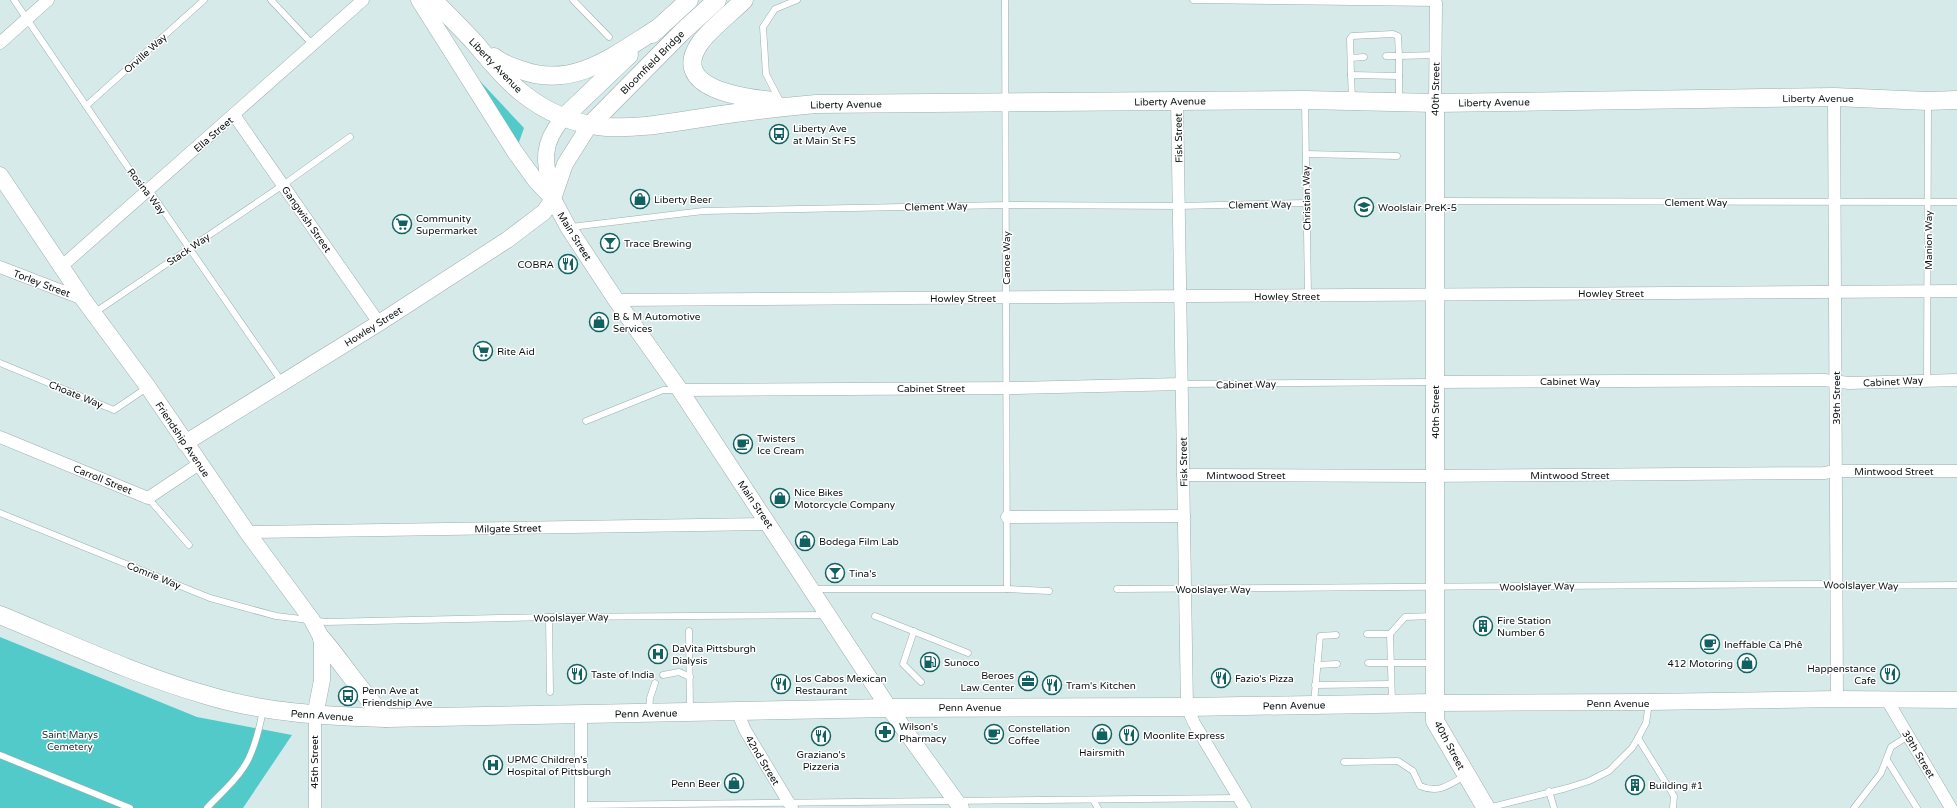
<svg xmlns="http://www.w3.org/2000/svg" width="1957" height="808" font-family="'Varela Round',sans-serif">
<style>
.green{fill:#53caca}
.lines{fill:none;stroke-linecap:round;stroke-linejoin:round}
.lane-casing{stroke:#9caeae;stroke-width:7}
.street-casing{stroke:#9caeae;stroke-width:13}
.secondary-casing{stroke:#9caeae;stroke-width:17}
.primary-casing{stroke:#9caeae;stroke-width:19}
.lane{stroke:#fff;stroke-width:6}
.street{stroke:#fff;stroke-width:12}
.secondary{stroke:#fff;stroke-width:16}
.primary{stroke:#fff;stroke-width:18}
.labels{text-anchor:middle;stroke-width:3;stroke-linejoin:round;paint-order:stroke}
.street-label{font-size:10px;fill:#0d1414;stroke:#fff}
.poi-label{font-size:10px;fill:#0d1414;stroke:#fff;text-anchor:start}
.park-label{font-size:10px;fill:#193131;stroke:#fff}
</style>
<rect width="100%" height="100%" fill="#d7eaea"/>
<g class="green">
<path d="M465,65L524,128L518,145Z"/>
<path d="M0,637L197,717L292,735L243,808H0Z"/>
</g>
<g class="lines">
<g class="lane-casing">
<g id="lane">
<path d="M14,0L138,182L149,190L282,382"/>
<path d="M271,0L313,45"/>
<path d="M573,0L609,37"/>
<path d="M1005,0L1007,589"/>
<path d="M1193,0L1436,3"/>
<path d="M1351,58L1364,57"/>
<path d="M1351,75L1350,39L1352,36L1393,34L1398,36L1399,56H1386"/>
<path d="M779,99L766,74L763,27L775,9L797,0"/>
<path d="M1352,99L1351,75L1399,76"/>
<path d="M1399,101V56L1436,55"/>
<path d="M1305,102L1308,295"/>
<path d="M86,106L204,0"/>
<path d="M1306,154L1397,156"/>
<path d="M1437,201L1957,202"/>
<path d="M571,227L703,211L1006,205L1179,206L1306,203"/>
<path d="M94,313L283,185L350,137"/>
<path d="M0,363L114,410L148,387"/>
<path d="M1927,380L1928,103"/>
<path d="M1182,384L1433,382"/>
<path d="M586,421L663,390H678"/>
<path d="M148,498L189,545"/>
<path d="M0,513L210,598L276,616L326,622L549,617L825,615"/>
<path d="M813,589H1007L1049,591"/>
<path d="M1117,589L1825,584L1849,586L1957,585"/>
<path d="M875,616L968,653"/>
<path d="M549,617L550,692"/>
<path d="M689,631L690,710"/>
<path d="M914,631L903,664L921,682"/>
<path d="M1367,634H1390L1392,701"/>
<path d="M1390,634L1405,617L1433,616"/>
<path d="M1368,663H1433"/>
<path d="M1317,665L1337,664"/>
<path d="M663,675L679,672L690,677"/>
<path d="M1315,685L1391,684"/>
<path d="M1314,703L1320,636L1336,635"/>
<path d="M649,711L650,698L655,683"/>
<path d="M1638,738L1674,796L1673,808"/>
<path d="M0,755L130,808"/>
<path d="M1887,760L1917,808"/>
<path d="M1344,762L1398,761L1413,771L1420,786C1439,794 1448,785 1465,776"/>
<path d="M1549,791L1554,808"/>
<path d="M1093,800L1098,808"/>
<path d="M581,805L1239,798"/>
<path d="M207,808C221,793 240,777 249,758C256,743 260,726 263,710"/>
<path d="M1488,808L1567,788L1589,781L1609,771L1632,748L1638,738L1646,723L1649,703"/>
<path d="M1854,808L1881,773L1891,747L1908,736"/>
</g>
</g>
<g class="street-casing">
<g id="street">
<path d="M0,43L48,0"/>
<path d="M1834,97L1837,699"/>
<path d="M1177,100L1187,707L1194,723L1245,808"/>
<path d="M1435,103L1436,3"/>
<path d="M234,115L379,323"/>
<path d="M62,266L363,0"/>
<path d="M0,267L83,299"/>
<path d="M616,300L1957,291"/>
<path d="M1435,382L1824,380L1849,383L1957,380"/>
<path d="M680,390L1014,388L1182,384"/>
<path d="M0,437L148,498L199,464"/>
<path d="M1183,475L1421,476L1824,473L1836,471H1957"/>
<path d="M1007,517L1184,516"/>
<path d="M247,532L769,524"/>
<path d="M1887,700L1951,808"/>
<path d="M737,711L745,730L792,808"/>
<path d="M581,714V808"/>
<path d="M315,808V716"/>
</g>
</g>
<g class="secondary-casing">
<g id="secondary">
<path d="M419,0L515,152L536,181L553,199L568,227L616,300L680,390L889,708L961,808"/>
<path d="M0,175L83,299L148,387L247,532L312,620L322,639V680L315,716"/>
<path d="M553,199C546,165 538,148 563,118"/>
<path d="M185,443L379,323L507,240L544,212L553,199L565,164L589,126"/>
<path d="M1434,703L1649,702L1837,699L1957,700"/>
</g>
</g>
<g class="primary-casing">
<g id="primary">
<path d="M433,0C447,14 461,28 475,43C489,60 504,78 521,92C584,143 640,127 714,116C748,111 782,107 816,104L1305,100L1435,103L1834,97L1928,101L1957,100"/>
<path d="M744,0C732,12 709,30 700,43C668,89 745,98 773,101"/>
<path d="M652,34L689,0"/>
<path d="M494,57C501,63 512,67 521,70C575,90 617,53 660,27"/>
<path d="M1435,103V721L1486,808"/>
<path d="M563,118L629,55"/>
<path d="M589,126L683,31L717,0"/>
<path d="M0,615C68,643 136,675 206,695C265,713 325,716 386,718L889,708L1187,707L1434,703"/>
<path d="M322,639C344,665 362,694 386,718"/>
</g>
</g>
<use href="#lane" class="lane"/>
<use href="#street" class="street"/>
<use href="#secondary" class="secondary"/>
<use href="#primary" class="primary"/>
</g>
<defs>
<g id="bus-ring" transform="scale(1)"><circle r="9.5" fill="#fff" stroke="#106262" stroke-width="1.5"/><path d="M-5-6H5V4H4V6H2V4H-2V6H-4V4H-5ZM-3.5-4V0h7V-4ZM-3.5 1.2v1.5H-2V1.2ZM2 1.2v1.5H3.5V1.2Z" fill="#106262"/></g>
<g id="shop-ring" transform="scale(1)"><circle r="9.5" fill="#fff" stroke="#106262" stroke-width="1.5"/><path d="M-5-2.5h2.3a2.7 3.5 0 0 1 5.4 0H5L5.5 6h-11ZM-1.5-2.5h3a1.5 2.3 0 0 0-3 0Z" fill="#106262"/></g>
<g id="school-ring" transform="scale(1)"><circle r="9.5" fill="#fff" stroke="#106262" stroke-width="1.5"/><path d="M0-5L7-2L0 1L-7-2ZM-4 1L0 2.5L4 1V4Q0 6-4 4Z" fill="#106262"/></g>
<g id="supermarket-ring" transform="scale(1)"><circle r="9.5" fill="#fff" stroke="#106262" stroke-width="1.5"/><path d="M-6-5.5h2.5l.6 2H6L4.5 2H-2.5L-4.4-4H-6ZM-1.5 3.2a1.3 1.3 0 1 0 .1 0ZM3 3.2a1.3 1.3 0 1 0 .1 0Z" fill="#106262"/></g>
<g id="bar-ring" transform="scale(1)"><circle r="9.5" fill="#fff" stroke="#106262" stroke-width="1.5"/><path d="M-6-5H6L.8 .8V4.5H3.5V6h-7V4.5H-.8V.8Z" fill="#106262"/></g>
<g id="restaurant-ring" transform="scale(1)"><circle r="9.5" fill="#fff" stroke="#106262" stroke-width="1.5"/><path d="M-5-6h1v4h1v-4h1v4h1v-4h1v5L-1.5 .5V6h-2V.5L-5-1ZM5-6V6H3V1.5H1.5Q1.5-4 5-6Z" fill="#106262"/></g>
<g id="cafe-ring" transform="scale(1)"><circle r="9.5" fill="#fff" stroke="#106262" stroke-width="1.5"/><path d="M-5.5-4.5H6V0H3Q3 3.5 0 3.5H-2.5Q-5.5 3.5-5.5 0ZM3-3.2v2h1.7v-2ZM-6 4.5H4V6H-6Z" fill="#106262"/></g>
<g id="building-ring" transform="scale(1)"><circle r="9.5" fill="#fff" stroke="#106262" stroke-width="1.5"/><path d="M-4-6H4V6H1V3H-1V6H-4ZM-2.5-4.3h1.7v1.8h-1.7ZM.8-4.3h1.7v1.8H.8ZM-2.5-1h1.7V.8h-1.7ZM.8-1h1.7V.8H.8Z" fill="#106262"/></g>
<g id="hospital-ring" transform="scale(1)"><circle r="9.5" fill="#fff" stroke="#106262" stroke-width="1.5"/><path d="M-5-5h3v3.5h4V-5h3V5h-3V1.5h-4V5h-3Z" fill="#106262"/></g>
<g id="fuel-ring" transform="scale(1)"><circle r="9.5" fill="#fff" stroke="#106262" stroke-width="1.5"/><path d="M-5.5-6h7V0h2V4h1.3V-2.5L3-4.5l.8-.8L6-3V5H2.5V1h-1V6h-7ZM-4.2-4.7v3.2H.2V-4.7Z" fill="#106262"/></g>
<g id="office-ring" transform="scale(1)"><circle r="9.5" fill="#fff" stroke="#106262" stroke-width="1.5"/><path d="M-6-3h4V-5.5h4V-3h4V5H-6ZM-1-4.5V-3h2v-1.5ZM-6 0V1H6V0Z" fill="#106262"/></g>
<g id="pharmacy-ring" transform="scale(1)"><circle r="9.5" fill="#fff" stroke="#106262" stroke-width="1.5"/><path d="M-2-6h4v4h4v4h-4v4h-4v-4h-4v-4h4Z" fill="#106262"/></g>
</defs>
<g fill-rule="evenodd">
<use href="#bus-ring" x="779" y="134"/>
<use href="#shop-ring" x="640" y="199"/>
<use href="#school-ring" x="1364" y="207"/>
<use href="#supermarket-ring" x="402" y="224"/>
<use href="#bar-ring" x="610" y="243"/>
<use href="#restaurant-ring" x="568" y="264"/>
<use href="#shop-ring" x="599" y="322"/>
<use href="#supermarket-ring" x="483" y="351"/>
<use href="#cafe-ring" x="743" y="444"/>
<use href="#shop-ring" x="780" y="498"/>
<use href="#shop-ring" x="805" y="541"/>
<use href="#bar-ring" x="835" y="573"/>
<use href="#building-ring" x="1483" y="626"/>
<use href="#cafe-ring" x="1710" y="644"/>
<use href="#hospital-ring" x="658" y="654"/>
<use href="#fuel-ring" x="930" y="662"/>
<use href="#shop-ring" x="1747" y="663"/>
<use href="#restaurant-ring" x="577" y="674"/>
<use href="#restaurant-ring" x="1890" y="674"/>
<use href="#restaurant-ring" x="1221" y="678"/>
<use href="#office-ring" x="1028" y="681"/>
<use href="#restaurant-ring" x="781" y="684"/>
<use href="#restaurant-ring" x="1052" y="685"/>
<use href="#bus-ring" x="348" y="696"/>
<use href="#pharmacy-ring" x="885" y="732"/>
<use href="#cafe-ring" x="994" y="734"/>
<use href="#shop-ring" x="1102" y="734"/>
<use href="#restaurant-ring" x="1129" y="735"/>
<use href="#restaurant-ring" x="821" y="736"/>
<use href="#hospital-ring" x="493" y="765"/>
<use href="#shop-ring" x="734" y="783"/>
<use href="#building-ring" x="1635" y="785"/>
</g>
<g class="labels">
<g class="street-label">
<text transform="translate(145 53) rotate(-42)" y="4">Orville Way</text>
<text transform="translate(652 62) rotate(-45)" y="4">Bloomfield Bridge</text>
<text transform="translate(496 65) rotate(46)" y="4">Liberty Avenue</text>
<text transform="translate(1435 89) rotate(-89)" y="4">40th Street</text>
<text x="1818" y="102">Liberty Avenue</text>
<text transform="translate(1170 101) rotate(-1)" y="4">Liberty Avenue</text>
<text transform="translate(1494 102) rotate(-1)" y="4">Liberty Avenue</text>
<text transform="translate(846 104) rotate(-1)" y="4">Liberty Avenue</text>
<text transform="translate(213 134) rotate(-41)" y="4">Ella Street</text>
<text transform="translate(1178 138) rotate(-91)" y="4">Fisk Street</text>
<text transform="translate(147 191) rotate(52)" y="4">Rosina Way</text>
<text transform="translate(1306 198) rotate(-91)" y="4">Christian Way</text>
<text x="1696" y="206">Clement Way</text>
<text transform="translate(1260 204) rotate(-1)" y="4">Clement Way</text>
<text transform="translate(936 206) rotate(-1)" y="4">Clement Way</text>
<text transform="translate(307 219) rotate(55)" y="4">Gangwish Street</text>
<text transform="translate(575 236) rotate(58)" y="4">Main Street</text>
<text transform="translate(1928 240) rotate(-90)" y="4">Manion Way</text>
<text transform="translate(188 249) rotate(-34)" y="4">Stack Way</text>
<text transform="translate(1006 258) rotate(-90)" y="4">Canoe Way</text>
<text transform="translate(42 283) rotate(21)" y="4">Torley Street</text>
<text x="1611" y="297">Howley Street</text>
<text x="1287" y="300">Howley Street</text>
<text x="963" y="302">Howley Street</text>
<text transform="translate(373 326) rotate(-32)" y="4">Howley Street</text>
<text x="1570" y="385">Cabinet Way</text>
<text transform="translate(1893 381) rotate(-3)" y="4">Cabinet Way</text>
<text transform="translate(1246 384) rotate(-1)" y="4">Cabinet Way</text>
<text x="931" y="392">Cabinet Street</text>
<text transform="translate(76 394) rotate(22)" y="4">Choate Way</text>
<text transform="translate(1836 398) rotate(-90)" y="4">39th Street</text>
<text transform="translate(1435 412) rotate(-90)" y="4">40th Street</text>
<text transform="translate(183 439) rotate(56)" y="4">Friendship Avenue</text>
<text transform="translate(1183 462) rotate(-91)" y="4">Fisk Street</text>
<text x="1894" y="475">Mintwood Street</text>
<text x="1246" y="479">Mintwood Street</text>
<text x="1570" y="479">Mintwood Street</text>
<text transform="translate(103 479) rotate(22)" y="4">Carroll Street</text>
<text transform="translate(756 504) rotate(56)" y="4">Main Street</text>
<text transform="translate(508 528) rotate(-1)" y="4">Milgate Street</text>
<text transform="translate(154 575) rotate(22)" y="4">Comrie Way</text>
<text transform="translate(1861 585) rotate(1)" y="4">Woolslayer Way</text>
<text transform="translate(1537 586) rotate(-1)" y="4">Woolslayer Way</text>
<text x="1213" y="593">Woolslayer Way</text>
<text transform="translate(571 617) rotate(-1)" y="4">Woolslayer Way</text>
<text x="1618" y="707">Penn Avenue</text>
<text transform="translate(1294 705) rotate(-1)" y="4">Penn Avenue</text>
<text x="970" y="711">Penn Avenue</text>
<text transform="translate(646 713) rotate(-1)" y="4">Penn Avenue</text>
<text transform="translate(322 715) rotate(4)" y="4">Penn Avenue</text>
<text transform="translate(1450 745) rotate(62)" y="4">40th Street</text>
<text transform="translate(1919 754) rotate(59)" y="4">39th Street</text>
<text transform="translate(763 760) rotate(59)" y="4">42nd Street</text>
<text transform="translate(314 762) rotate(-90)" y="4">45th Street</text>
</g>
<g class="poi-label">
<text x="793" y="132">Liberty Ave<tspan x="793" dy="12">at Main St FS</tspan></text>
<text x="654" y="203">Liberty Beer</text>
<text x="1378" y="211">Woolslair PreK-5</text>
<text x="416" y="222">Community<tspan x="416" dy="12">Supermarket</tspan></text>
<text x="624" y="247">Trace Brewing</text>
<text x="554" y="268" text-anchor="end">COBRA</text>
<text x="613" y="320">B &amp; M Automotive<tspan x="613" dy="12">Services</tspan></text>
<text x="497" y="355">Rite Aid</text>
<text x="757" y="442">Twisters<tspan x="757" dy="12">Ice Cream</tspan></text>
<text x="794" y="496">Nice Bikes<tspan x="794" dy="12">Motorcycle Company</tspan></text>
<text x="819" y="545">Bodega Film Lab</text>
<text x="849" y="577">Tina's</text>
<text x="1497" y="624">Fire Station<tspan x="1497" dy="12">Number 6</tspan></text>
<text x="1724" y="648">Ineffable Cà Phê</text>
<text x="672" y="652">DaVita Pittsburgh<tspan x="672" dy="12">Dialysis</tspan></text>
<text x="944" y="666">Sunoco</text>
<text x="1733" y="667" text-anchor="end">412 Motoring</text>
<text x="1876" y="672" text-anchor="end">Happenstance<tspan x="1876" dy="12">Cafe</tspan></text>
<text x="591" y="678">Taste of India</text>
<text x="1014" y="679" text-anchor="end">Beroes<tspan x="1014" dy="12">Law Center</tspan></text>
<text x="795" y="682">Los Cabos Mexican<tspan x="795" dy="12">Restaurant</tspan></text>
<text x="1235" y="682">Fazio's Pizza</text>
<text x="1066" y="689">Tram's Kitchen</text>
<text x="362" y="694">Penn Ave at<tspan x="362" dy="12">Friendship Ave</tspan></text>
<text x="899" y="730">Wilson's<tspan x="899" dy="12">Pharmacy</tspan></text>
<text x="1008" y="732">Constellation<tspan x="1008" dy="12">Coffee</tspan></text>
<text x="1143" y="739">Moonlite Express</text>
<text x="1102" y="756" text-anchor="middle">Hairsmith</text>
<text x="821" y="758" text-anchor="middle">Graziano's<tspan x="821" dy="12">Pizzeria</tspan></text>
<text x="507" y="763">UPMC Children's<tspan x="507" dy="12">Hospital of Pittsburgh</tspan></text>
<text x="720" y="787" text-anchor="end">Penn Beer</text>
<text x="1649" y="789">Building #1</text>
</g>
<g class="park-label">
<text x="70" y="738">Saint Marys<tspan x="70" dy="12">Cemetery</tspan></text>
</g>
</g>
</svg>
